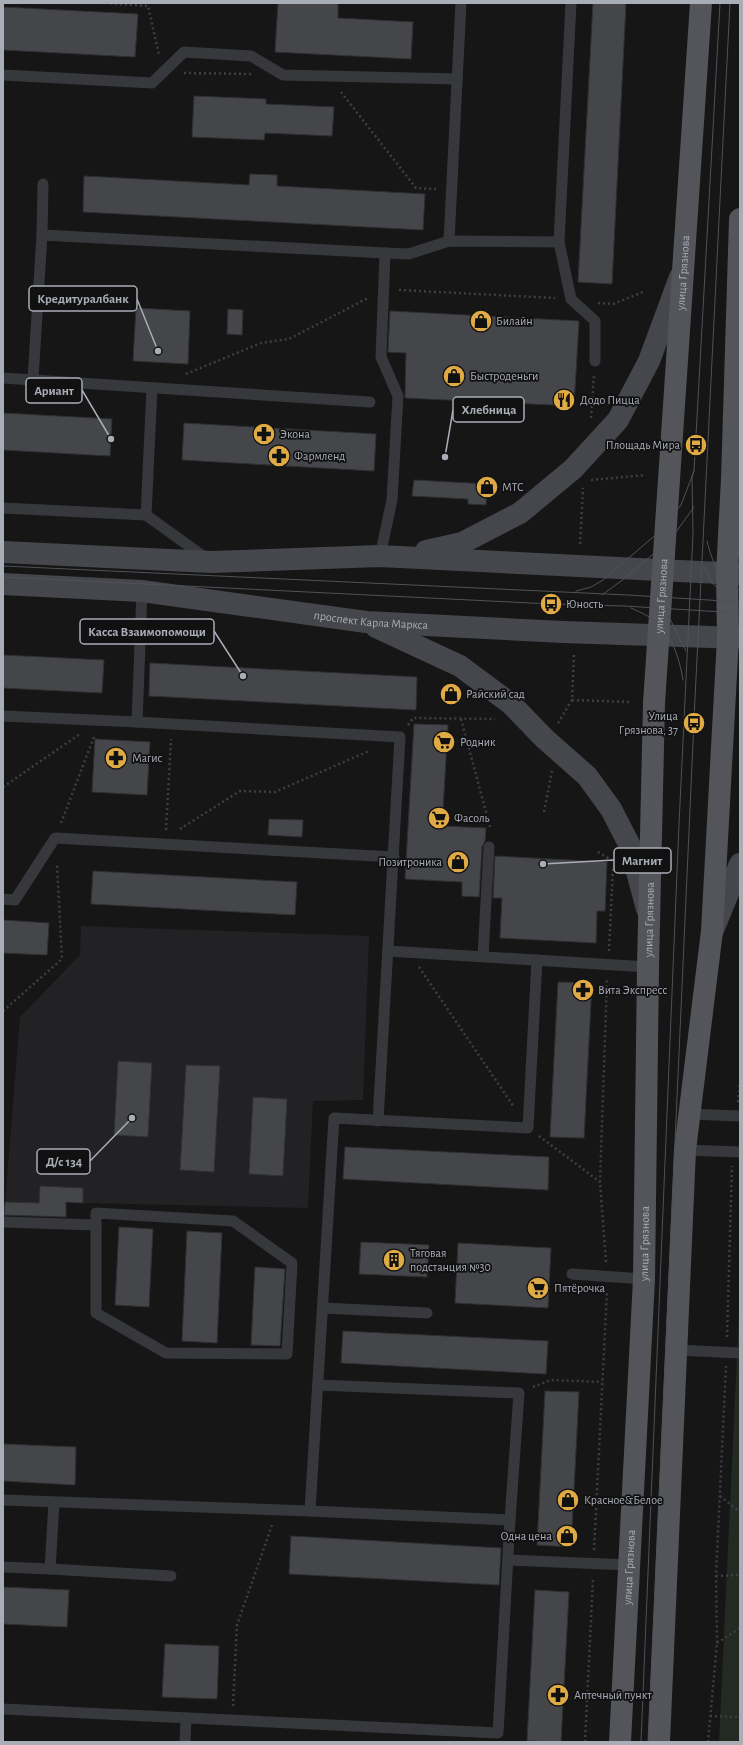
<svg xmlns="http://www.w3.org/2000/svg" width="743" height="1745" font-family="'Alegreya Sans',sans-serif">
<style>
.built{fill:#222224}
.green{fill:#222a23}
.building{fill:#45464a;stroke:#303033}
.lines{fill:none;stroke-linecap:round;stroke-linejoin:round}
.path{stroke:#3d3f43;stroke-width:2.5;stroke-dasharray:2 3;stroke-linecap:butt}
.service{stroke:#37383c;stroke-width:11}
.secondary{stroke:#45474c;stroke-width:22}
.primary{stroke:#53555b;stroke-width:22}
.tram{stroke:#505257;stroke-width:1}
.labels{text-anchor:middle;stroke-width:3.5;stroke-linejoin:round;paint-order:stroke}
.street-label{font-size:12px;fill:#a9adb6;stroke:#111112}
.poi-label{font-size:12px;fill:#a9adb6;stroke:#111112;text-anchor:start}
.leader{fill:none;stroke:#a9adb6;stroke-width:1.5}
.callout-dot{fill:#a9adb6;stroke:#111112;stroke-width:1.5}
.callout{fill:#111112;stroke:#a9adb6;stroke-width:1.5}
.callout-label{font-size:13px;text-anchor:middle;font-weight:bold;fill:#a9adb6}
</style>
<rect width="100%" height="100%" fill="#161617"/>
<path class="built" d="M81,926L369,936L363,1100L313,1101L308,1208L83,1203V1188L40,1186L39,1203L5,1202L20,1017L80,955Z"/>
<path class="green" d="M740,1290V1742H719Z"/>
<g class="building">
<path d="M278,3H338V18L413,22L411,59L275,52Z"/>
<path d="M593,3H626L612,284L578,282Z"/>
<path d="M3,7L138,14L135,57L3,50Z"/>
<path d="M194,96L266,99V104L334,107L332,136L265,133L264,140L192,137Z"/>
<path d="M250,174L277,175V186L425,194L423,230L83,212L84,176L249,185Z"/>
<path d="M136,308L190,311L188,364L133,361Z"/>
<path d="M228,309L243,310L242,335L227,334Z"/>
<path d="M390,311L579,321L574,406L405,398L406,353L388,352Z"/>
<path d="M3,413L112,419L110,456L3,450Z"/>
<path d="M184,423L376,434L374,471L182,460Z"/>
<path d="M414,480L487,484L486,505L468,504V499L412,496Z"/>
<path d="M3,655L104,660L102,693L3,688Z"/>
<path d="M150,663L417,677L416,710L149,696Z"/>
<path d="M414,724L448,725L442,826L486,828L485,841L482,847L479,897L462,896V882L405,879Z"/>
<path d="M95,739L150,742L147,795L92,792Z"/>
<path d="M269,819L303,820L302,837L268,835Z"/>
<path d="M495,856L607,862L605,911H597L596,943L500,938L502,898H493Z"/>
<path d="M93,871L297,882L295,915L91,904Z"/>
<path d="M3,920L49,923L47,955L3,953Z"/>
<path d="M558,982L592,983L584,1138L550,1137Z"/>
<path d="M118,1061L152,1063L148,1137L114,1135Z"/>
<path d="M186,1065L220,1066L214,1172L180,1170Z"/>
<path d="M253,1097L287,1099L283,1176L249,1174Z"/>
<path d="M345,1147L549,1157L548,1190L343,1179Z"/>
<path d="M40,1186L83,1188V1203L66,1202V1217L4,1215L5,1202L39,1203Z"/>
<path d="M119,1227L153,1229L149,1307L115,1305Z"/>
<path d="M187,1231L222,1233L217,1343L182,1341Z"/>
<path d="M361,1242L429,1245L427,1277L359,1274Z"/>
<path d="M458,1243L551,1248L548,1308L455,1303Z"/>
<path d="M255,1267L285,1269L280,1346L251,1345Z"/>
<path d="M343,1331L548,1341L546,1374L341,1363Z"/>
<path d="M545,1391L579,1392L571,1547L537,1545Z"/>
<path d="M3,1444L76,1447L75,1485L3,1481Z"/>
<path d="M291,1536L501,1548L499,1585L289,1574Z"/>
<path d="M3,1587L69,1590L67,1627L3,1624Z"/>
<path d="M535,1590L569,1592L561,1742L527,1741Z"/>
<path d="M165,1644L219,1646L217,1699L162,1697Z"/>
</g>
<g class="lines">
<g class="path">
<path d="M105,3L148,6L159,55"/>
<path d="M184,73L251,74"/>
<path d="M341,92L416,188L437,189"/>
<path d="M399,290L555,298"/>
<path d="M598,303L613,304L643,292"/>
<path d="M186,374L261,343L289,339L368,298"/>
<path d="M591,418L594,375"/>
<path d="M591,480L645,475"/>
<path d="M580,544L583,488"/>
<path d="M572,700L629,702"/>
<path d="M461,719L490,827"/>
<path d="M558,723L572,700L574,654"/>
<path d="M408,725L413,718L495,719"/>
<path d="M3,787L80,734"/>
<path d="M544,812L552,771"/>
<path d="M61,823L95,734"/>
<path d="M180,829L240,791L275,792L369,751"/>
<path d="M166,830L171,739"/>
<path d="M598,852L613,861"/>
<path d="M609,951L613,866"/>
<path d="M419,967L514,1107"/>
<path d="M3,1011L62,959L57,865"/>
<path d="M738,1102L740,1082"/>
<path d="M539,1136L600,1182"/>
<path d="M606,1262L600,1182L607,980"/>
<path d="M727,1337L732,1166"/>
<path d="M533,1387L551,1380L602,1382"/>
<path d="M720,1496L740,1512"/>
<path d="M594,1550L607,1291"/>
<path d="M716,1576L740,1575"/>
<path d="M717,1643L740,1628"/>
<path d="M233,1706L237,1625L272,1525"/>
<path d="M710,1716L740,1717"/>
<path d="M585,1742L593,1579"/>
<path d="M708,1742L717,1643L716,1576L726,1366"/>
</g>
<g class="service">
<path d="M571,3L559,242L571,299L595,321V361"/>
<path d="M3,75L152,83L184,52L251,56L283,75L457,79"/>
<path d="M42,235L43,184"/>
<path d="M449,241L461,3"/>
<path d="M3,378L370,402"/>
<path d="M33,379L42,235L385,253"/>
<path d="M3,508L146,515L207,559"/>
<path d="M146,515L152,388"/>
<path d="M380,556L392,500L398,396L381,357L385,253L409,254L449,241L559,242"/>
<path d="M3,716L137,722L142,591"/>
<path d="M137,722L400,737L378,1121"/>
<path d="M3,899L15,900L55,838L394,857"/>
<path d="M388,951L648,967"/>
<path d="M483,956L489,847"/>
<path d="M689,1114L740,1116"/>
<path d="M685,1150L740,1152"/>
<path d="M96,1213L233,1221L292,1263L287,1354L166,1353L96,1313Z"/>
<path d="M3,1222L96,1225"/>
<path d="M572,1274L644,1279"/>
<path d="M323,1308L427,1313"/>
<path d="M677,1350L740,1353"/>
<path d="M318,1385L519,1393L510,1520"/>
<path d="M3,1500L310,1511"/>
<path d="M508,1560L629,1565"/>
<path d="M3,1567L50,1569L54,1503"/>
<path d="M50,1569L171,1576"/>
<path d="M3,1709L498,1733L510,1520L310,1511L334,1118L528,1128L537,960"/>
<path d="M185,1742L186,1718"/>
</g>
<g class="secondary">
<path d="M426,551L462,543L520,513L573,469L618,420L649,361L680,277"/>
<path d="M3,552L211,562L380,556L740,574"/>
<path id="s1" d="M3,584L142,591L366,622L563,632L740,638"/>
<path d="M376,627L460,666L511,704L545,739L587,776L611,809L630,846L647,909"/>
<path d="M713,930L740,864"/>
</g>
<g class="primary">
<path id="s2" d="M620,1742L644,1279L648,967L654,703L701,3"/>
<path d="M659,1742L685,1150L712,931L728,638L727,573L732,479L740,219"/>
</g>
<g class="tram">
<path d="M707,541C712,562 720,580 740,591"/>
<path d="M3,566L628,595L740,602"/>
<path d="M704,566L711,582L734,602"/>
<path d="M3,577L551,604L624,606L740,613"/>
<path d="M576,591L591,587L603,580L659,532L681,505L694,471L720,3"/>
<path d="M602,595L621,581L671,539L694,507"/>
<path d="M631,608C642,613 654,618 663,628C673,639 681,665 683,680"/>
<path d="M656,608L669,617L686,651"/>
<path d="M641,1742L679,824L693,534L692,477L694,471"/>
<path d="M648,1742L695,698C707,466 718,235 730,3"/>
</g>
</g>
<defs>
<g id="shop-disc" transform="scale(1.15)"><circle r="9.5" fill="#e0ab44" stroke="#111112"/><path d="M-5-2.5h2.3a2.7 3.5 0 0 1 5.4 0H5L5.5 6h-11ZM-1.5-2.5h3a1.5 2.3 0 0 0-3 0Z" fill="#111"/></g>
<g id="restaurant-disc" transform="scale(1.15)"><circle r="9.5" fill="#e0ab44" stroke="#111112"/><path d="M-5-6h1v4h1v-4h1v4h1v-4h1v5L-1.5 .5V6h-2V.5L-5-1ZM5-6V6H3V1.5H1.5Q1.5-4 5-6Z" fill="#111"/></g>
<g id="pharmacy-disc" transform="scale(1.15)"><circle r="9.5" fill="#e0ab44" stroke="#111112"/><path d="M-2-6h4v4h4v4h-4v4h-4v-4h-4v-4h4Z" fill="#111"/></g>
<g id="bus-disc" transform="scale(1.15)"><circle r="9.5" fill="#e0ab44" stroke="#111112"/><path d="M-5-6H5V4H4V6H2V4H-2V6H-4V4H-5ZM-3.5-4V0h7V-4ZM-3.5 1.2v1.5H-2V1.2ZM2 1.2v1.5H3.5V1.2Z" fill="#111"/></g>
<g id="supermarket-disc" transform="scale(1.15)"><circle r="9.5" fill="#e0ab44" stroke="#111112"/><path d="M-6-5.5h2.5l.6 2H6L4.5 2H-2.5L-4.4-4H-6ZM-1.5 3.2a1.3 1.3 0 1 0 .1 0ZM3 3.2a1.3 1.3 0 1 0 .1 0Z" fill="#111"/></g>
<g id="building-disc" transform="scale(1.15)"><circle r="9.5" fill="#e0ab44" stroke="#111112"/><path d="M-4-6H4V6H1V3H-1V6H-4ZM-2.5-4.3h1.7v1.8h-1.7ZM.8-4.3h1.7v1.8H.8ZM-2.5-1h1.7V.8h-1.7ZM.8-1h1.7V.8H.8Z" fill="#111"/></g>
</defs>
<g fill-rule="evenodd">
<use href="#shop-disc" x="481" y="321"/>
<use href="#shop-disc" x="454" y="376"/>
<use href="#restaurant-disc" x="564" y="400"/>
<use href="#pharmacy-disc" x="264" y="434"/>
<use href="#bus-disc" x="696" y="445"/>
<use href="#pharmacy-disc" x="279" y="456"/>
<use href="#shop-disc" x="487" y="487"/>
<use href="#bus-disc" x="551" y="604"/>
<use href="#shop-disc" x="451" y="694"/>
<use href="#bus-disc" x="694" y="723"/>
<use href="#supermarket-disc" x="444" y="742"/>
<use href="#pharmacy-disc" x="116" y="758"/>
<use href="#supermarket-disc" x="439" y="818"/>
<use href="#shop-disc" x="458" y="862"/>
<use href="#pharmacy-disc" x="583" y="990"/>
<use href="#building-disc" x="394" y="1260"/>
<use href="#supermarket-disc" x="538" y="1288"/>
<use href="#shop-disc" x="568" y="1500"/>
<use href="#shop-disc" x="567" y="1536"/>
<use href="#pharmacy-disc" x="558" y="1695"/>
</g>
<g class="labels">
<g class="street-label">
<text dy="4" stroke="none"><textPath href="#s2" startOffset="1471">улица Грязнова</textPath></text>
<text dy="4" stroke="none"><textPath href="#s2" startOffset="1147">улица Грязнова</textPath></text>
<text dy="4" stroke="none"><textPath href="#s1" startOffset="370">проспект Карла Маркса</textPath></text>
<text dy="4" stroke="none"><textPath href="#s2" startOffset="823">улица Грязнова</textPath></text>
<text dy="4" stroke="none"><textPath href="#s2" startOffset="499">улица Грязнова</textPath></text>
<text dy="4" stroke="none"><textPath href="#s2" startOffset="175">улица Грязнова</textPath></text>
</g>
<g class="poi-label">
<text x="496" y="325">Билайн</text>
<text x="470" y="380">Быстроденьги</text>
<text x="580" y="404">Додо Пицца</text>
<text x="280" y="438">Экона</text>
<text x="680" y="449" text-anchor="end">Площадь Мира</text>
<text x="294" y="460">Фармленд</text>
<text x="502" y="491">МТС</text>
<text x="566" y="608">Юность</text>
<text x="466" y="698">Райский сад</text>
<text x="678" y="720" text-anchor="end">Улица<tspan x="678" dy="14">Грязнова, 37</tspan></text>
<text x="460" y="746">Родник</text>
<text x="132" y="762">Магис</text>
<text x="454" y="822">Фасоль</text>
<text x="442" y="866" text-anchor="end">Позитроника</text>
<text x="598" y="994">Вита Экспресс</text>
<text x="410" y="1257">Тяговая<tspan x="410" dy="14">подстанция №30</tspan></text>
<text x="554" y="1292">Пятёрочка</text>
<text x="584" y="1504">Красное&amp;Белое</text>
<text x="552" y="1540" text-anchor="end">Одна цена</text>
<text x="574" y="1699">Аптечный пункт</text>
</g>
</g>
<path class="leader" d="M158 351L137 299M111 439L82 390M445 457L453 410M243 676L214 631M543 864L614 860M132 1118L90 1161"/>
<g class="callout-dot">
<circle cx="158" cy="351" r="4"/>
<circle cx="111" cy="439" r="4"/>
<circle cx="445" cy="457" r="4"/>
<circle cx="243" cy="676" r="4"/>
<circle cx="543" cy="864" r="4"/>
<circle cx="132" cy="1118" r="4"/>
</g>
<g class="callout">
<rect x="29" y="286" width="108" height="25" rx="4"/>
<rect x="26" y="378" width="56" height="25" rx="4"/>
<rect x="453" y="397" width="71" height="25" rx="4"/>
<rect x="80" y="619" width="134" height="25" rx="4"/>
<rect x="614" y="848" width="57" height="25" rx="4"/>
<rect x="37" y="1149" width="53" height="25" rx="4"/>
</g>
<g class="callout-label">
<text x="83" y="303">Кредитуралбанк</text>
<text x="54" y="395">Ариант</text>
<text x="489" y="414">Хлебница</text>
<text x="147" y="636">Касса Взаимопомощи</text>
<text x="642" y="865">Магнит</text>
<text x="64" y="1166">Д/с 134</text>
</g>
<rect width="743" height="1745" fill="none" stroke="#a9adb6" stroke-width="8"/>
</svg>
